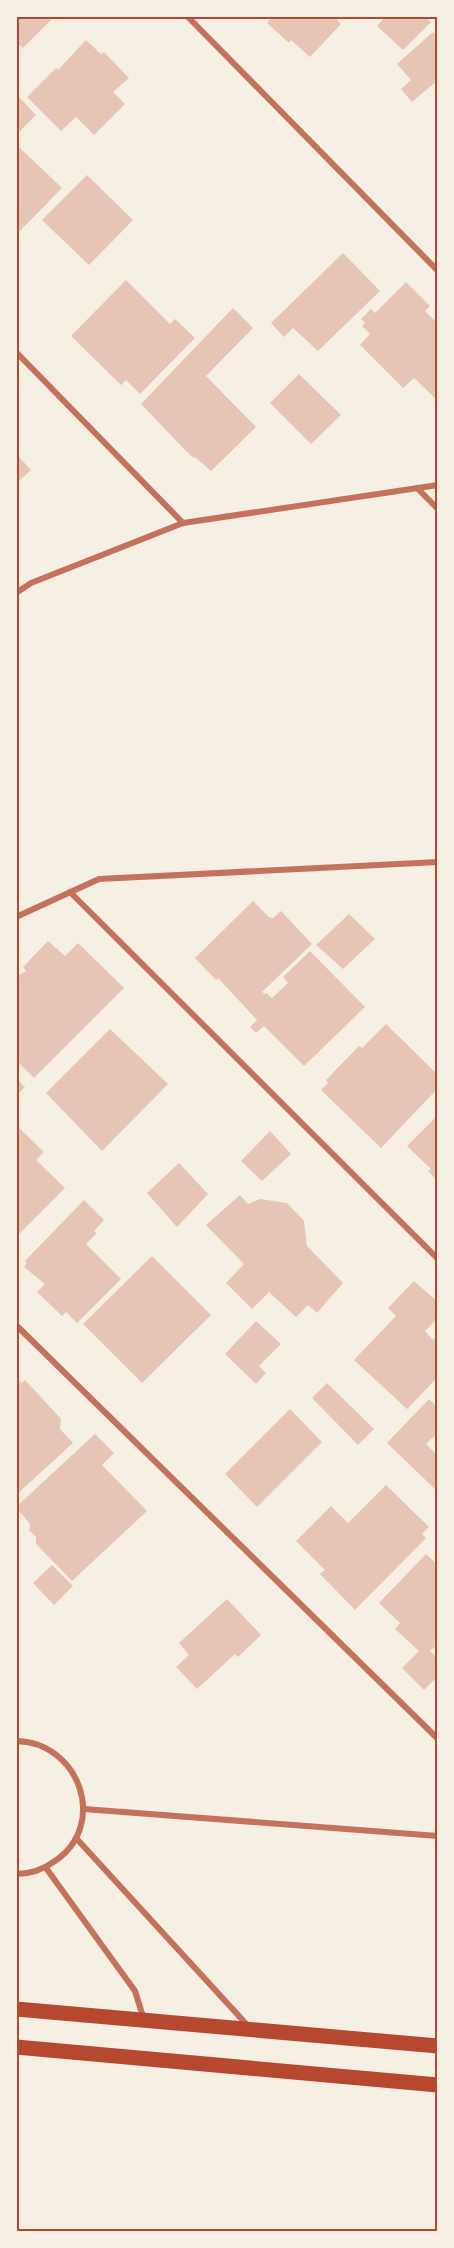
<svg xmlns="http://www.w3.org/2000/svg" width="454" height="2248" font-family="Lato,sans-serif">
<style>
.building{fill:#e6c5b7}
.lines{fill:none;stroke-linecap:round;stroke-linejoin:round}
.minor{stroke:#c5725c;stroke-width:6}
.primary{stroke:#b5482f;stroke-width:15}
.neatline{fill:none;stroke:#b5482f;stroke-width:2}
</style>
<rect width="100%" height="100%" fill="#f6efe4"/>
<g class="building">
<path d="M16,16H55L23,48L16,41Z"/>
<path d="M268,16H333L341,24L310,57L291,40L289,43L267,23L270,19Z"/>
<path d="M386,16H424L431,22L403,50L377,26Z"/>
<path d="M433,32L438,36V80L412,102L401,89L411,80L397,64Z"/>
<path d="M86,40L101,54L104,52L129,78L113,92L125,104L94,135L76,117L61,131L27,97L56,68L58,70Z"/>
<path d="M19,97L36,115L16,135V100Z"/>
<path d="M20,148L62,188L16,235V151Z"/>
<path d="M87,175L133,220L89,265L42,220Z"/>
<path d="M343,253L380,291L318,351L293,328L284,337L271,323Z"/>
<path d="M126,280L170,324L175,319L195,338L140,394L126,380L121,385L71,336Z"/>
<path d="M406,282L430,306L425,311L438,324V396L435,398L414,378L403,388L360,345L370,334L362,326L365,323L361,319L371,309L375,313Z"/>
<path d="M233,308L253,328L206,376L256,427L211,471L195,457L194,458L187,452L141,404Z"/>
<path d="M299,374L341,415L311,444L270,403Z"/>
<path d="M16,454L31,470L16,484Z"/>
<path d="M253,901L269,917L273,918L281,911L312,944L262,992L265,994L266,993L272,998L288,983L283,977L310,951L365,1007L304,1066L264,1026L256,1033L250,1027L257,1020L218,978L216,980L195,958Z"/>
<path d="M349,914L375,939L343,969L316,945Z"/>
<path d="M48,941L65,956L78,943L124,988L34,1078L16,1060V1044L19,1041L16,1039V975L18,976L26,971L23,967Z"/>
<path d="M386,1024L438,1075V1088L381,1148L321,1090L328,1083L326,1080L359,1046L362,1048Z"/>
<path d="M110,1029L168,1084L102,1151L46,1093Z"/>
<path d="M16,1078L25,1087L16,1096Z"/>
<path d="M438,1115V1181L428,1171L431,1169L407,1146Z"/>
<path d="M16,1125L44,1152L36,1160L65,1188L16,1237Z"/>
<path d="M270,1131L291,1154L262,1181L241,1161Z"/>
<path d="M179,1163L208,1194L177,1227L147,1193Z"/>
<path d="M240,1195L248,1204L260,1199L287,1203L304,1221L307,1246L343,1283L317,1313L308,1305L296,1317L269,1292L252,1309L226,1283L244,1264L206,1225Z"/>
<path d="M84,1200L104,1220L94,1231L97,1233L86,1244L121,1279L77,1323L66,1312L62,1316L37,1292L45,1284L24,1267L27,1263L25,1261Z"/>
<path d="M152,1256L211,1315L142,1383L83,1324Z"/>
<path d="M414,1281L438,1302V1318L425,1331L433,1340L436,1337L438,1338V1377L407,1409L354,1360L396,1316L388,1308Z"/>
<path d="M256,1321L281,1344L259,1366L266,1373L256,1384L225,1354Z"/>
<path d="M16,1377L22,1383L25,1380L61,1419L60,1429L73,1443L16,1495Z"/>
<path d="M327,1383L374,1429L358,1445L312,1398Z"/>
<path d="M429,1399L438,1408V1432L426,1444L438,1456V1492L387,1443Z"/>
<path d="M290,1409L322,1442L257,1507L225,1474Z"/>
<path d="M95,1434L114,1453L102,1465L147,1511L72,1581L36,1544V1537L29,1530L30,1524L16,1507Z"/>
<path d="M386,1485L429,1527L422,1534L426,1538L355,1610L320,1574L325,1570L296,1541L331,1506L348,1523Z"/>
<path d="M426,1554L438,1565V1644L430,1651L438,1659V1676L424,1690L402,1668L419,1651L395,1629L400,1623L379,1603Z"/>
<path d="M52,1565L73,1586L54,1605L33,1583Z"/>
<path d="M227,1599L261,1635L238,1657L235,1654L197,1689L176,1667L189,1655L179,1643Z"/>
</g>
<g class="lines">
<g class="minor">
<path d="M187,16L438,271"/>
<path d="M16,352L183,523"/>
<path d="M417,488L438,509"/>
<path d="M16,593L31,583L183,523L438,485"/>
<path d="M70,892L438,1259"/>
<path d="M16,917L99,879L438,862"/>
<path d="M16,1325L438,1739"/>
<path d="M16,1741C79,1742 109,1824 55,1861C44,1869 31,1874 16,1874"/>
<path d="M84,1809L438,1836"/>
<path d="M76,1838L249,2027"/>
<path d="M46,1868L135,1991L144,2020"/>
</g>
<g class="primary">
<path d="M16,2009L438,2046"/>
<path d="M16,2047L438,2085"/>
</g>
</g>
<rect width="454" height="2248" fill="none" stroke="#f6efe4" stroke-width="36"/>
<rect x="18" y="18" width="418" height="2212" class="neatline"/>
</svg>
